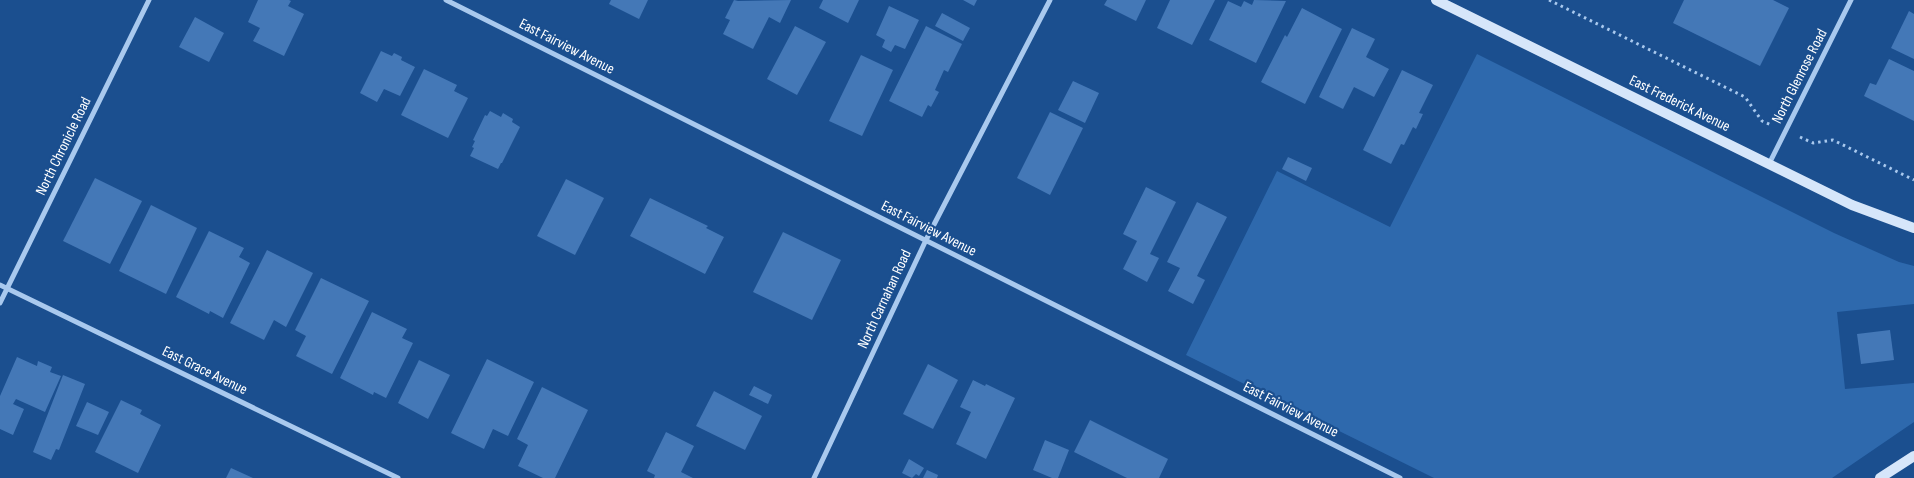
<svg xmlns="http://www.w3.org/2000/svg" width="1914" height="478" font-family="'Sofia Sans Condensed',sans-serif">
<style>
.green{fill:#2e69ad}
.building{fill:#4478b7}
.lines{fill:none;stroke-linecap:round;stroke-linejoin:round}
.path{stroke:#a9c9ee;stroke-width:3;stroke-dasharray:2.5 4;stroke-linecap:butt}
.street{stroke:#a9c9ee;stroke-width:5}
.secondary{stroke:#d6e6fa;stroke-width:10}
.labels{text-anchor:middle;stroke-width:4.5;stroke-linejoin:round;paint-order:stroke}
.street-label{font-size:15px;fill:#fff;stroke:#1b4f8f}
</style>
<rect width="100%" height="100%" fill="#1b4f8f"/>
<path class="green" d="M1477,54L1834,233L1899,262L1914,266V304L1837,312L1845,389L1914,383V422L1832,478H1434L1186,355L1277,171L1390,227Z"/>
<g class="building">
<path d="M258,0H289L291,1L288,6L304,14L284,56L253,41L260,28L248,22Z"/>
<path d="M611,0H648L639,19L609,4Z"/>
<path d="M734,0L738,1L791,0L780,23L769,17L753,49L723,34L730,20L725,18Z"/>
<path d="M823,0H859L848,23L819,8Z"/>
<path d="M963,0H977L974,6Z"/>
<path d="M1107,0H1146L1136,21L1104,5Z"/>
<path d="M1170,0H1215L1192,45L1157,28Z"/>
<path d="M1254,0L1286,1L1256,63L1209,40L1228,1L1241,7L1244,1L1252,5Z"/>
<path d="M1684,0H1773L1789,8L1760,66L1673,23Z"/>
<path d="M889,6L919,20L905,49L895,45L891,52L882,47L885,40L876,35Z"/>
<path d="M1302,8L1342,29L1305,104L1261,82L1285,35L1287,37Z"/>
<path d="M1909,11L1914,14V59L1891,48Z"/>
<path d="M942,13L970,28L963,41L935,26Z"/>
<path d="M195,17L224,33L209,62L179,47Z"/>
<path d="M795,26L826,42L797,95L767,79Z"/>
<path d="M926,26L962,44L948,72L944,70L935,90L939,92L931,107L928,105L922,117L889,101Z"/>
<path d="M1352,28L1375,39L1366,57L1389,69L1374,97L1354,87L1343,109L1319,97Z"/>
<path d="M381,51L392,56L394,53L402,57L401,60L415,67L400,96L384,89L377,102L360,93Z"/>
<path d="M861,55L893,70L862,136L829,121Z"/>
<path d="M1889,59L1914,71V121L1864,96L1870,83L1876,85Z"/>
<path d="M424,69L457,85L454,91L468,98L448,138L401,115Z"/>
<path d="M1402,70L1433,85L1419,113L1423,114L1416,129L1413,127L1404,145L1401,144L1391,164L1363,150Z"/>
<path d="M1073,81L1099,93L1085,123L1058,110Z"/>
<path d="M490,111L501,117L503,113L513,119L512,122L520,127L502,163H501L498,169L470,156L474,148L472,147L475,141L473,140L485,115L487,116Z"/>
<path d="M1050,112L1083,128L1050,195L1017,178Z"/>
<path d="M1288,157L1312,168L1306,181L1282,169Z"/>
<path d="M95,178L142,201L110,264L63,241Z"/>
<path d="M566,179L604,198L575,255L537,236Z"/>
<path d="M1146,187L1176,202L1150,254L1159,258L1147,282L1123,269L1137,241L1123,234Z"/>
<path d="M650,198L708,226L706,228L724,237L705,274L630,236Z"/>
<path d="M1197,202L1227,217L1197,276L1205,280L1193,304L1168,291L1180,268L1167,262Z"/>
<path d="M151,205L197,228L166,294L119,271Z"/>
<path d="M209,231L244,248L239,257L250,263L223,318L210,311L209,314L176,297Z"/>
<path d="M783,232L841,260L812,320L753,292Z"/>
<path d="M267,250L313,273L286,327L274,320L264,340L230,323Z"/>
<path d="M321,278L369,301L332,374L296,356L306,336L295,330Z"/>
<path d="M372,312L407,329L402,338L413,343L386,398L374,392L373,395L340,378Z"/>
<path d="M1890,330L1894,360L1861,364L1857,334Z"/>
<path d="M17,357L37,366L38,361L52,367L50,372L61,376L45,412L16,399L13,404L24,409L13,435L0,429V396Z"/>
<path d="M487,359L534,382L508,436L493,429L484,449L451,433Z"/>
<path d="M419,360L450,375L428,419L398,403Z"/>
<path d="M928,364L958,380L933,429L903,414Z"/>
<path d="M63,375L85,384L59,450L56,449L51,460L33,452Z"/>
<path d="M973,380L985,386L986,384L1015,398L986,459L956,444L971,412L960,407Z"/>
<path d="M754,386L772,395L768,404L749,395Z"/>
<path d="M542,387L588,410L555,478H543L518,466L528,445L517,439Z"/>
<path d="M714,391L762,416L745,450L696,426Z"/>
<path d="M121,400L142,410L140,414L161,425L138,473L95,452Z"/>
<path d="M87,402L109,412L98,435L76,426Z"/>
<path d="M1090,420L1168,459L1159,478H1127L1074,452Z"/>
<path d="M666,432L694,446L681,472L693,478H654L655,475L647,471Z"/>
<path d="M1045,440L1069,450L1058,478H1052L1033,470Z"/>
<path d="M909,459L924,468L919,476L916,474L912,478L902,473Z"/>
<path d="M231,468L253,478H226Z"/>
<path d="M927,470L938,475L937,478H923Z"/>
</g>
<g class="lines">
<g class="path">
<path d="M1549,0L1745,97L1762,121L1771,125"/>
<path d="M1800,137L1813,143L1833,140L1914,180"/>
</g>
<g class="street">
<path d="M446,0L1400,478"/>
<path d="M1769,164L1851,0"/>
<path d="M0,285L398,478"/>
<path d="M0,303L149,0"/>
<path d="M814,478L926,240L1050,0"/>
</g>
<g class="secondary">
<path d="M1436,0L1852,205L1914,228"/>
<path d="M1880,478L1914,456"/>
</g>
</g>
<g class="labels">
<g class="street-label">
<text transform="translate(567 46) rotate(27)" y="5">East Fairview Avenue</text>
<text transform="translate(1799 76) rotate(-63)" y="5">North Glenrose Road</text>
<text transform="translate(1680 103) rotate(26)" y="5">East Frederick Avenue</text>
<text transform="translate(63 146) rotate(-64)" y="5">North Chronicle Road</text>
<text transform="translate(929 228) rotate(27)" y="5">East Fairview Avenue</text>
<text transform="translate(884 299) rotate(-65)" y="5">North Carnahan Road</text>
<text transform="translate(205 370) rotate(26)" y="5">East Grace Avenue</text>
<text transform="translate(1291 409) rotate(27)" y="5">East Fairview Avenue</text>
</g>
</g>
</svg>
